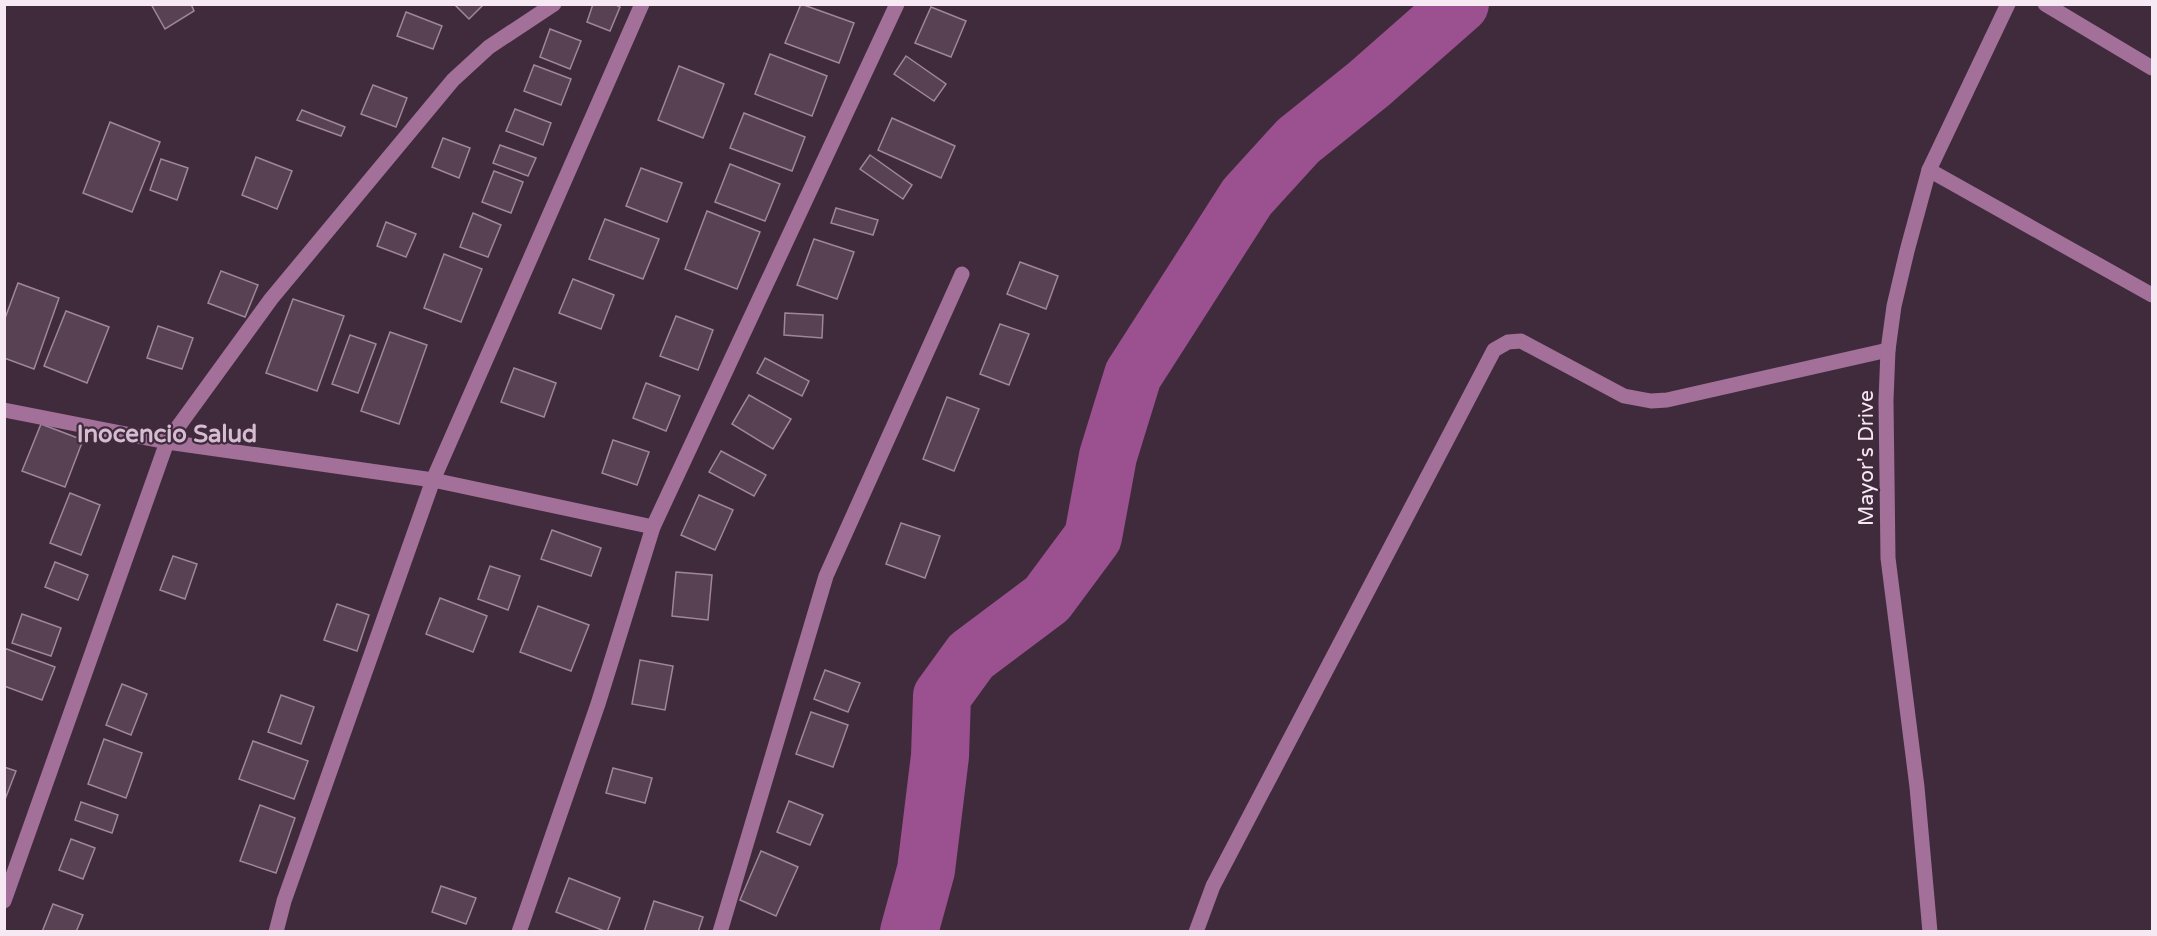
<svg xmlns="http://www.w3.org/2000/svg" width="2157" height="936" font-family="'Varela Round',sans-serif">
<style>
.lines{fill:none;stroke-linecap:round;stroke-linejoin:round}
.river{stroke:#9b5190;stroke-width:58}
.building{fill:#574153;stroke:#9f869a;stroke-width:1.5}
.minor{stroke:#a27099;stroke-width:15}
.labels{text-anchor:middle;stroke-width:4.5;stroke-linejoin:round;paint-order:stroke}
.street-label{font-size:21px;fill:#f7e9f4;stroke:#402b3c}
.quarter-label{font-size:24px;font-weight:bold;fill:#d6bcd1;stroke:#402b3c}
</style>
<rect width="100%" height="100%" fill="#402b3c"/>
<g class="lines">
<path class="river" d="M909,932L926,870L940,756L942,696L971,656L1047,599L1093,537L1108,456L1133,375L1247,197L1298,141L1369,84L1460,4"/>
</g>
<g class="building">
<path d="M151,4H191L194,11L165,29Z"/>
<path d="M454,4H484L469,19Z"/>
<path d="M593,4H614L620,7L610,31L587,22Z"/>
<path d="M801,4L854,23L839,63L785,43Z"/>
<path d="M931,7L966,21L951,57L915,43Z"/>
<path d="M406,12L442,26L433,49L397,36Z"/>
<path d="M550,29L581,41L570,69L540,57Z"/>
<path d="M770,54L827,76L812,116L755,94Z"/>
<path d="M906,56L946,84L934,101L894,74Z"/>
<path d="M534,65L571,79L561,105L524,91Z"/>
<path d="M679,66L724,84L703,138L658,120Z"/>
<path d="M373,85L407,98L396,127L361,114Z"/>
<path d="M515,109L551,123L543,145L506,131Z"/>
<path d="M302,110L345,127L341,136L297,120Z"/>
<path d="M744,113L805,137L792,171L730,148Z"/>
<path d="M892,118L955,146L941,178L878,150Z"/>
<path d="M110,122L160,142L132,212L83,193Z"/>
<path d="M443,138L470,148L459,178L432,167Z"/>
<path d="M500,145L536,158L528,176L493,163Z"/>
<path d="M870,155L912,185L903,199L860,169Z"/>
<path d="M256,157L292,171L277,209L242,195Z"/>
<path d="M161,159L188,168L177,200L150,190Z"/>
<path d="M730,164L780,184L765,221L715,202Z"/>
<path d="M641,168L682,183L667,222L626,206Z"/>
<path d="M494,171L523,182L511,213L482,202Z"/>
<path d="M836,208L878,220L873,235L831,223Z"/>
<path d="M707,211L760,232L737,289L685,269Z"/>
<path d="M473,213L501,225L488,257L460,247Z"/>
<path d="M605,219L659,239L643,279L589,259Z"/>
<path d="M386,222L416,234L406,257L377,246Z"/>
<path d="M814,239L854,252L837,299L797,285Z"/>
<path d="M444,254L482,269L461,322L424,308Z"/>
<path d="M1020,262L1058,276L1046,309L1007,294Z"/>
<path d="M221,271L258,285L245,317L208,303Z"/>
<path d="M573,279L614,295L601,329L559,313Z"/>
<path d="M18,283L59,298L34,369L4,358V321Z"/>
<path d="M293,299L344,316L317,391L266,373Z"/>
<path d="M66,311L109,327L87,383L44,366Z"/>
<path d="M785,313L823,315L822,338L784,335Z"/>
<path d="M676,316L713,330L698,370L660,356Z"/>
<path d="M1000,324L1029,334L1009,385L980,374Z"/>
<path d="M158,326L193,338L182,369L147,358Z"/>
<path d="M390,332L427,345L399,424L361,411Z"/>
<path d="M350,335L376,344L358,393L332,384Z"/>
<path d="M765,358L809,381L802,396L757,373Z"/>
<path d="M514,368L556,383L544,417L501,402Z"/>
<path d="M646,383L680,396L666,431L633,418Z"/>
<path d="M749,395L791,419L773,449L732,424Z"/>
<path d="M947,397L979,409L954,471L923,459Z"/>
<path d="M41,424L83,440L65,487L22,471Z"/>
<path d="M613,440L649,452L637,485L602,473Z"/>
<path d="M721,451L766,475L754,496L709,472Z"/>
<path d="M70,493L100,505L81,555L50,543Z"/>
<path d="M699,495L733,510L715,550L681,535Z"/>
<path d="M901,523L940,536L925,578L886,564Z"/>
<path d="M552,530L601,548L591,576L541,559Z"/>
<path d="M173,556L197,564L185,599L160,590Z"/>
<path d="M55,562L88,575L78,600L45,587Z"/>
<path d="M490,566L520,576L508,610L478,599Z"/>
<path d="M676,572L712,575L708,620L672,616Z"/>
<path d="M440,598L487,616L473,652L426,634Z"/>
<path d="M337,604L369,615L357,651L324,640Z"/>
<path d="M538,606L589,625L571,671L520,652Z"/>
<path d="M22,614L61,628L51,656L12,643Z"/>
<path d="M4,648L55,667L42,700L4,686Z"/>
<path d="M640,660L673,666L665,710L632,704Z"/>
<path d="M825,670L860,683L848,712L814,699Z"/>
<path d="M122,684L147,694L131,735L106,725Z"/>
<path d="M281,695L314,707L301,744L268,732Z"/>
<path d="M811,712L848,725L833,767L796,754Z"/>
<path d="M104,739L142,753L126,798L88,784Z"/>
<path d="M253,741L308,761L294,799L239,779Z"/>
<path d="M4,767L16,771L4,802Z"/>
<path d="M613,768L652,778L645,803L606,793Z"/>
<path d="M789,801L823,815L810,845L777,832Z"/>
<path d="M81,802L118,815L112,833L75,820Z"/>
<path d="M260,805L295,818L276,873L240,861Z"/>
<path d="M71,839L95,848L83,879L59,870Z"/>
<path d="M761,851L798,867L776,916L740,900Z"/>
<path d="M569,878L620,898L607,932L556,912Z"/>
<path d="M441,886L476,898L466,924L432,912Z"/>
<path d="M654,901L703,917L698,932H644Z"/>
<path d="M53,904L83,915L76,932H42Z"/>
</g>
<g class="lines">
<g class="minor">
<path d="M2045,4L2152,68"/>
<path d="M1929,170L2152,295"/>
<path d="M4,410L167,442L433,480L653,527"/>
<path d="M4,901L167,442L271,299L453,80L489,47L554,4"/>
<path d="M276,932L284,901L433,480L642,4"/>
<path d="M519,932L598,704L653,527L897,4"/>
<path d="M720,932L826,576L962,274"/>
<path d="M1196,932L1213,886L1494,350L1508,342L1521,341L1624,396L1651,401L1667,400L1888,350"/>
<path d="M1930,932L1917,787L1888,558L1886,400L1888,350L1894,306L1907,251L1929,170L2008,4"/>
</g>
</g>
<g class="labels">
<g class="street-label">
<text transform="translate(1866 458) rotate(-90)" y="7">Mayor's Drive</text>
</g>
<g class="quarter-label">
<text x="167" y="442">Inocencio Salud</text>
</g>
</g>
<rect width="2157" height="936" fill="none" stroke="#f7e9f4" stroke-width="12"/>
</svg>
